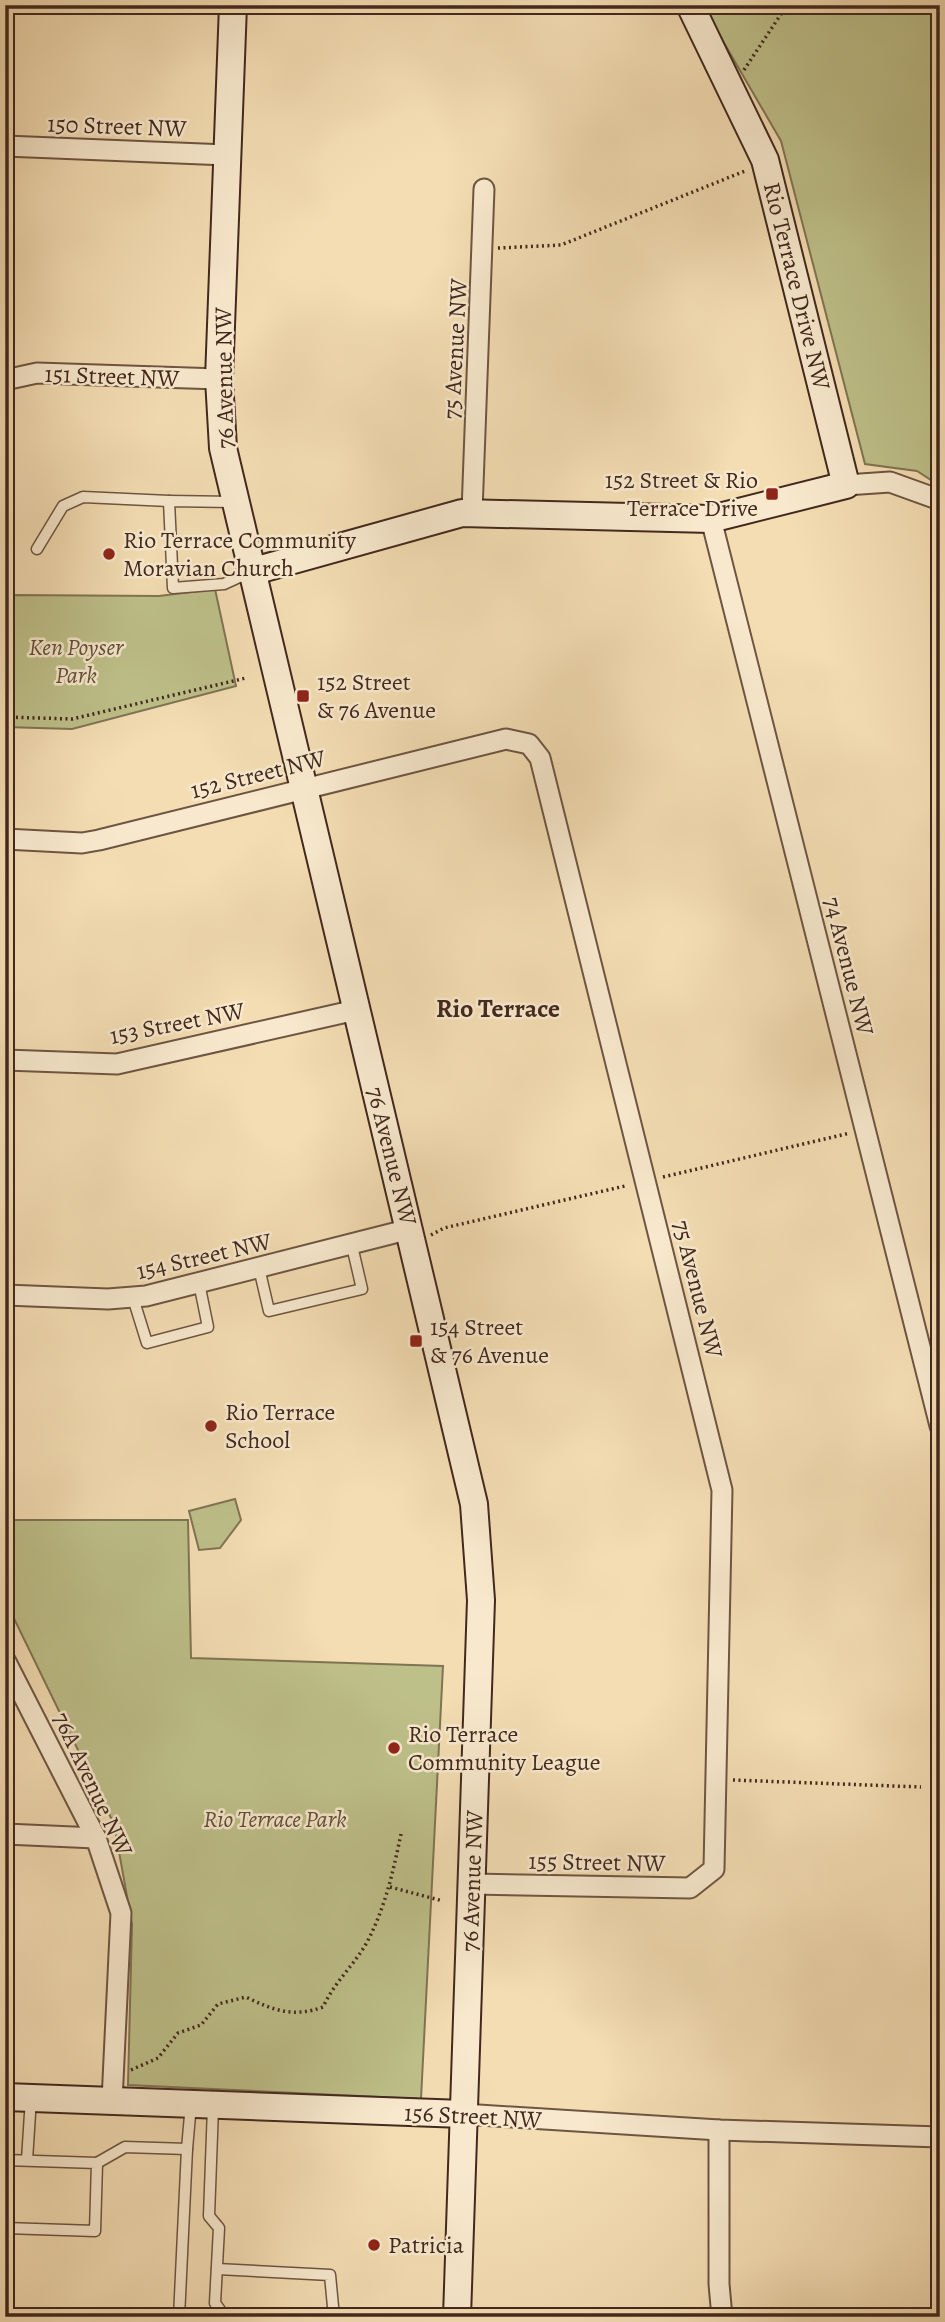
<svg xmlns="http://www.w3.org/2000/svg" width="945" height="2322" font-family="Alegreya,serif">
<style>
.green{fill:#bec08a;stroke:#807454;stroke-width:2}
.lines{fill:none;stroke-linecap:round;stroke-linejoin:round}
.lane-casing{stroke:#6e5543;stroke-width:13}
.street-casing{stroke:#6e5543;stroke-width:23}
.secondary-casing{stroke:#42281e;stroke-width:30}
.path{stroke:#42281e;stroke-width:3.5;stroke-dasharray:2 3.5;stroke-linecap:butt}
.lane{stroke:#f8e9ce;stroke-width:10}
.street{stroke:#f8e9ce;stroke-width:19}
.secondary{stroke:#f8e9ce;stroke-width:26}
.poi-dot{fill:#8f2418;stroke:#f8e9ce;stroke-width:2.5}
.labels{text-anchor:middle;stroke-width:5;stroke-linejoin:round;paint-order:stroke}
.street-label{font-size:24px;fill:#42281e;stroke:#f8e9ce}
.poi-label{font-size:24px;fill:#42281e;stroke:#f8e9ce;text-anchor:start}
.park-label{font-size:24px;font-style:italic;fill:#614e39;stroke:#f8e9ce}
.neighbourhood-label{font-size:26px;font-weight:bold;fill:#42281e;stroke:#f8e9ce}
</style>
<rect width="100%" height="100%" fill="#f4ddb3"/>
<filter id="stains"><feTurbulence type="fractalNoise" baseFrequency=".00286" numOctaves="4"/><feColorMatrix values="0 0 0 0 .2 0 0 0 0 .09 0 0 0 0 .02 0 0 0 .5 -.17"/></filter>
<radialGradient id="worn" r=".72"><stop offset=".6" stop-color="#630" stop-opacity="0"/><stop offset="1" stop-color="#630" stop-opacity=".3"/></radialGradient>
<g class="green">
<path d="M702,5H940V486L917,471L865,464L781,141Z"/>
<path d="M215,589L236,686L72,729L5,727L11,595L159,596Z"/>
<path d="M235,1499L241,1520L220,1548L199,1550L189,1511Z"/>
<path d="M5,1520H188L191,1658L443,1666L421,2099L128,2085L132,1924L114,1824L5,1600Z"/>
</g>
<g class="lines">
<g class="lane-casing">
<g id="lane">
<path d="M233,502L169,501L173,588L224,584L248,573"/>
<path d="M37,549L63,506L83,497L169,501"/>
<path d="M259,1268L269,1311L362,1289L352,1246"/>
<path d="M133,1298L147,1343L208,1327L199,1283"/>
<path d="M213,2107L209,2216L219,2228L215,2303L225,2317"/>
<path d="M5,2160L97,2163L95,2231L5,2228"/>
<path d="M27,2160L31,2098"/>
<path d="M97,2163L125,2147L187,2149L191,2104"/>
<path d="M217,2269L330,2275L334,2317"/>
<path d="M179,2317L187,2149"/>
</g>
</g>
<g class="street-casing">
<g id="street">
<path d="M5,146L227,155"/>
<path d="M5,380L37,373L219,379"/>
<path d="M846,485L890,482L940,500"/>
<path d="M472,512L484,189"/>
<path d="M711,519L940,1426"/>
<path d="M5,839L82,843L99,840L506,739L529,744L540,758L722,1490L714,1869L690,1888L472,1884"/>
<path d="M5,1060L117,1064L356,1010"/>
<path d="M5,1295L108,1299L146,1296L410,1229"/>
<path d="M5,1660L96,1838L121,1913L112,2101"/>
<path d="M5,1834L96,1838"/>
<path d="M463,2114L719,2130L940,2137"/>
<path d="M719,2130V2284L722,2317"/>
</g>
</g>
<g class="secondary-casing">
<g id="secondary">
<path d="M233,5L219,379L223,448L474,1504L481,1600L457,2317"/>
<path d="M250,572L462,513L711,519L846,485L765,160L690,5"/>
<path d="M5,2097L463,2114"/>
</g>
</g>
<g class="path">
<path d="M744,70L787,5"/>
<path d="M498,248L561,245L745,171"/>
<path d="M5,717L72,719L246,678"/>
<path d="M663,1177L850,1133"/>
<path d="M431,1235L444,1228L625,1186"/>
<path d="M733,1780L921,1787"/>
<path d="M390,1887L443,1901"/>
<path d="M131,2070L158,2058L178,2033L201,2025L218,2004L246,1997C272,2010 294,2018 323,2007C334,1983 353,1966 366,1944C385,1909 393,1872 401,1834"/>
</g>
<use href="#lane" class="lane"/>
<use href="#street" class="street"/>
<use href="#secondary" class="secondary"/>
</g>
<g class="poi-dot">
<rect x="765" y="487" width="14" height="14" rx="3.5"/>
<circle cx="109" cy="554" r="7"/>
<rect x="296" y="689" width="14" height="14" rx="3.5"/>
<rect x="409" y="1334" width="14" height="14" rx="3.5"/>
<circle cx="211" cy="1426" r="7"/>
<circle cx="394" cy="1748" r="7"/>
<circle cx="374" cy="2245" r="7"/>
</g>
<g class="labels">
<g class="street-label">
<text transform="translate(117 126) rotate(2)" y="8">150 Street NW</text>
<text transform="translate(797 286) rotate(76)" y="8">Rio Terrace Drive NW</text>
<text transform="translate(455 349) rotate(-87)" y="8">75 Avenue NW</text>
<text transform="translate(112 376) rotate(2)" y="8">151 Street NW</text>
<text transform="translate(224 378) rotate(-91)" y="8">76 Avenue NW</text>
<text transform="translate(258 774) rotate(-14)" y="8">152 Street NW</text>
<text transform="translate(849 966) rotate(76)" y="8">74 Avenue NW</text>
<text transform="translate(177 1023) rotate(-11)" y="8">153 Street NW</text>
<text transform="translate(392 1156) rotate(76)" y="8">76 Avenue NW</text>
<text transform="translate(204 1256) rotate(-13)" y="8">154 Street NW</text>
<text transform="translate(698 1289) rotate(76)" y="8">75 Avenue NW</text>
<text transform="translate(93 1784) rotate(65)" y="8">76A Avenue NW</text>
<text transform="translate(597 1862) rotate(1)" y="8">155 Street NW</text>
<text transform="translate(472 1881) rotate(-88)" y="8">76 Avenue NW</text>
<text transform="translate(473 2116) rotate(3)" y="8">156 Street NW</text>
</g>
<g class="poi-label">
<text x="758" y="488" text-anchor="end">152 Street &amp; Rio<tspan x="758" dy="28">Terrace Drive</tspan></text>
<text x="123" y="548">Rio Terrace Community<tspan x="123" dy="28">Moravian Church</tspan></text>
<text x="317" y="690">152 Street<tspan x="317" dy="28">&amp; 76 Avenue</tspan></text>
<text x="430" y="1335">154 Street<tspan x="430" dy="28">&amp; 76 Avenue</tspan></text>
<text x="225" y="1420">Rio Terrace<tspan x="225" dy="28">School</tspan></text>
<text x="408" y="1742">Rio Terrace<tspan x="408" dy="28">Community League</tspan></text>
<text x="388" y="2253">Patricia</text>
</g>
<g class="park-label">
<text x="76" y="655">Ken Poyser<tspan x="76" dy="28">Park</tspan></text>
<text x="275" y="1827">Rio Terrace Park</text>
</g>
<g class="neighbourhood-label">
<text x="498" y="1017">Rio Terrace</text>
</g>
</g>
<rect width="945" height="2322" fill="none" stroke="#f4ddb3" stroke-width="28"/>
<rect x="7" y="7" width="931" height="2308" fill="none" stroke="#42281e" stroke-width="3.5"/>
<rect x="14" y="14" width="917" height="2294" fill="none" stroke="#42281e" stroke-width="2"/>
<rect width="100%" height="100%" filter="url(#stains)"/>
<rect width="100%" height="100%" fill="url(#worn)"/>
</svg>
